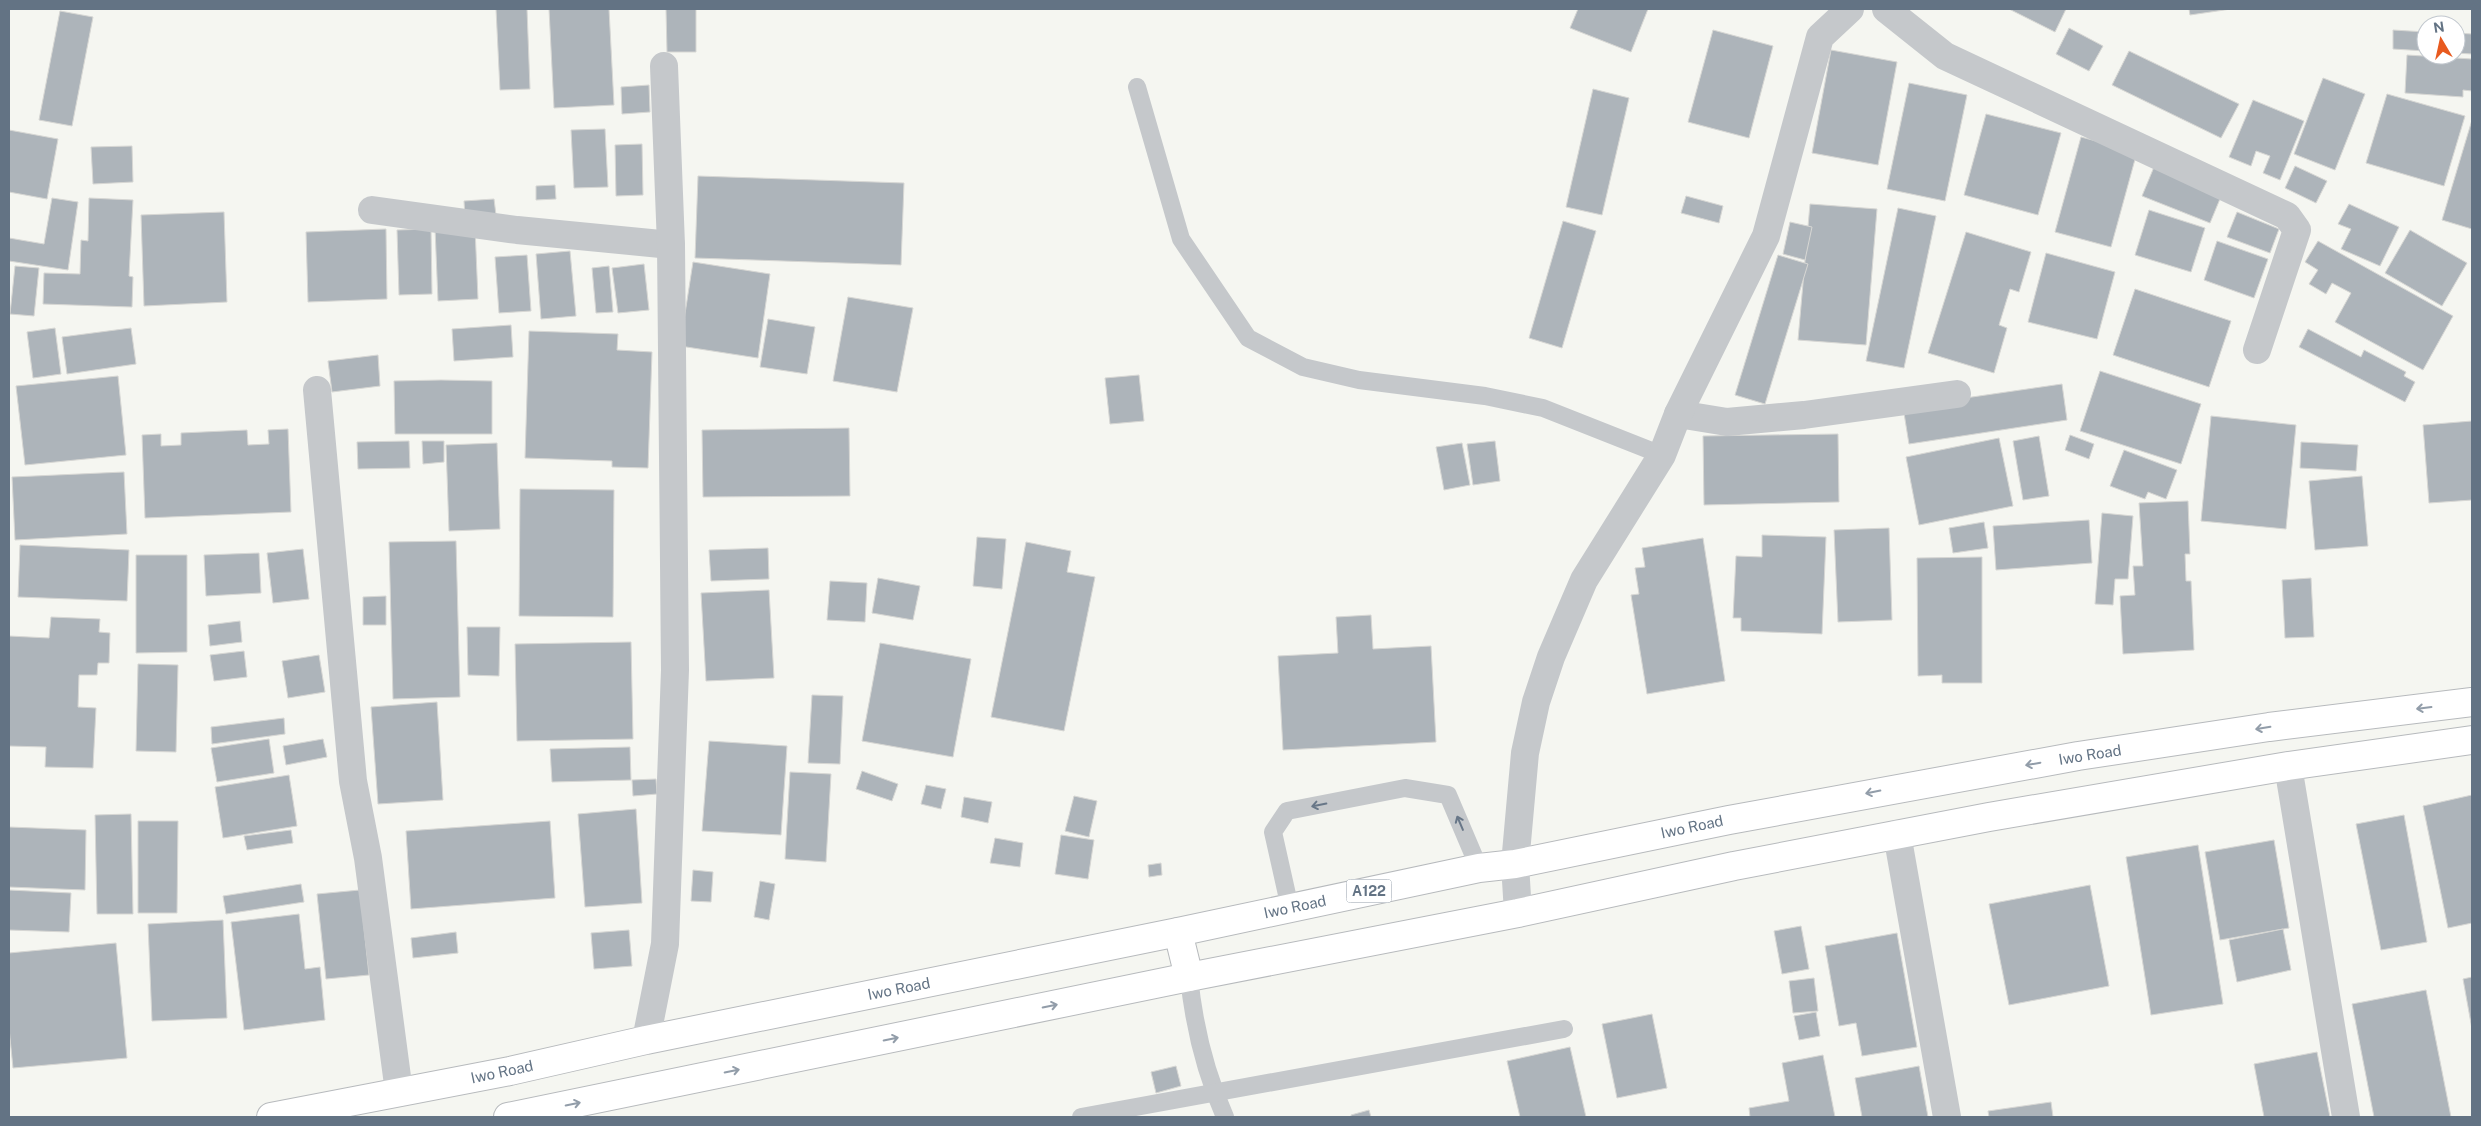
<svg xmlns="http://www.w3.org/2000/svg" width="2481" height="1126" font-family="'Public Sans',sans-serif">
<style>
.building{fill:#adb4ba;stroke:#d7d7d4}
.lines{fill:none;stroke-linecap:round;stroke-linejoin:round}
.highway-casing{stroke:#b7babd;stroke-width:30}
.lane{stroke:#c5c8cb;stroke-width:18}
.street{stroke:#c5c8cb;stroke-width:28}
.highway{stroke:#fff;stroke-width:28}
.oneway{stroke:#929da9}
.oneway2{stroke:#687788}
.labels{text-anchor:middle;stroke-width:5;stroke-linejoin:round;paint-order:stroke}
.shield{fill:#fff;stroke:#929da9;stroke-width:1}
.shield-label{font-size:14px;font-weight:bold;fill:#637384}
.street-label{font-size:15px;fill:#637384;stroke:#fff}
</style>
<rect width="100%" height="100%" fill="#f5f6f1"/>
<g class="building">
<path d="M496,9H527L530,89L500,90Z"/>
<path d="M549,9H609L614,105L554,108Z"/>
<path d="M666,9H696V52H667Z"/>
<path d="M1578,9H1648L1631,52L1570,28Z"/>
<path d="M2009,9H2066L2055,32Z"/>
<path d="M2189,9H2231L2190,15Z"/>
<path d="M60,11L93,17L72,126L39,120Z"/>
<path d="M2069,28L2103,46L2089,71L2056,54Z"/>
<path d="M1713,30L1773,46L1749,138L1688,122Z"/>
<path d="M2393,30L2426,32V51L2393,49Z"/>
<path d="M2456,33L2472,34V54L2456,53Z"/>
<path d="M1831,50L1897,62L1878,165L1812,153Z"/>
<path d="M2129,51L2239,104L2221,138L2112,85Z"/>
<path d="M2407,55L2472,59V91L2463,90V97L2405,93Z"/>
<path d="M2323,78L2365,94L2335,170L2294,154Z"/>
<path d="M1909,83L1967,95L1945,201L1887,189Z"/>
<path d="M649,85L650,112L622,114L621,87Z"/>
<path d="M1593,89L1629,98L1602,215L1566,207Z"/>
<path d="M2387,94L2465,116L2444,186L2366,163Z"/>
<path d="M2253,100L2304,121L2280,180L2263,173L2270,156L2256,151L2251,166L2229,157Z"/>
<path d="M1986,114L2061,133L2038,215L1964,195Z"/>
<path d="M2472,120V229L2442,220Z"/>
<path d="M605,129L608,187L574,188L571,130Z"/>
<path d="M9,130L58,139L47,199L9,192Z"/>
<path d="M2081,137L2137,152L2111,247L2055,232Z"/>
<path d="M642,144L643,195L616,196L615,145Z"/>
<path d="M132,146L133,182L93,184L91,147Z"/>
<path d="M2295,166L2327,181L2316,203L2285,188Z"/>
<path d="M2154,167L2222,194L2210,223L2142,196Z"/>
<path d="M698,176L904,183L901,265L695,258Z"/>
<path d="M555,185L556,199L536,200V186Z"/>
<path d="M1686,196L1723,206L1719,223L1681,213Z"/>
<path d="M52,198L78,202L68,270L9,261V238L44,244Z"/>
<path d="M89,198L133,200L129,276L133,277L132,307L43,304L44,273L80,274L81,240L88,241Z"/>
<path d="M494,199L496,215L465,217L464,201Z"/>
<path d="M1810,204L1877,209L1866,345L1798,340Z"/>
<path d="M2349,204L2399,227L2380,266L2341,249L2351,229L2338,224Z"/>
<path d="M1898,208L1936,216L1904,368L1866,361Z"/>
<path d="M2149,210L2205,228L2191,272L2135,255Z"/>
<path d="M224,212L227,302L144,306L141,215Z"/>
<path d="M2237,212L2279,229L2270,253L2227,237Z"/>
<path d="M1563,221L1596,231L1562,348L1529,338Z"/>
<path d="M1790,222L1812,227L1805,260L1783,254Z"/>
<path d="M475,227L478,299L438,301L435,228Z"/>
<path d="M386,229L387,299L308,302L306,232Z"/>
<path d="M431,229L432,294L399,295L397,230Z"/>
<path d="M2410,230L2467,263L2442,306L2385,273Z"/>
<path d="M1966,232L2031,252L2019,292L2010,289L1999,325L2007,328L1994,373L1928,353Z"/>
<path d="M2217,241L2268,259L2254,298L2204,280Z"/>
<path d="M2318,241L2453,316L2423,370L2335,322L2351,293L2332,283L2326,294L2309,284L2318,270L2305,262Z"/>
<path d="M570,251L576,316L541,319L536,254Z"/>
<path d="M2046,253L2115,272L2097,339L2028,322Z"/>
<path d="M527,255L531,311L499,313L495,257Z"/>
<path d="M1778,255L1808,264L1765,404L1735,395Z"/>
<path d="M693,262L770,274L758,358L680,346Z"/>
<path d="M644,264L649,310L618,313L612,268Z"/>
<path d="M15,266L39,268L34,316L10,314Z"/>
<path d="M609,266L613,312L596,313L592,268Z"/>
<path d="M2135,289L2231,321L2209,387L2113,355Z"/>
<path d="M848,297L913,308L897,392L833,381Z"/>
<path d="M768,319L815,327L807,374L760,367Z"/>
<path d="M511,325L513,357L454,361L452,329Z"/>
<path d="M55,328L61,374L33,378L27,332Z"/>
<path d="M131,328L136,364L67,374L62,337Z"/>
<path d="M2308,329L2361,357L2364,350L2406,372L2404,376L2415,382L2405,402L2299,347Z"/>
<path d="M529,331L618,334L617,350L652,352L648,468L612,467V461L525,458Z"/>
<path d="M378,355L380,386L332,392L328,361Z"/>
<path d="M2100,371L2201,404L2181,464L2080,431Z"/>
<path d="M1139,375L1144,421L1110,424L1105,378Z"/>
<path d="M118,376L126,455L25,465L16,386Z"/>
<path d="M441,380L492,381V434H395L394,381Z"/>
<path d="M2062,384L2067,420L1909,444L1903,407Z"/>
<path d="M2211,416L2296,425L2286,529L2201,521Z"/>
<path d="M2472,421V500L2429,503L2423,425Z"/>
<path d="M849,428L850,496L703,497L702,430Z"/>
<path d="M288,429L291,512L145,518L142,435L161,434V446L181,445V433L247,430L248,445L269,444L268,430Z"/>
<path d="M1838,434L1839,502L1704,505L1703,436Z"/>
<path d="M2070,435L2094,444L2089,459L2065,450Z"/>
<path d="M2039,436L2049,496L2023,500L2013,441Z"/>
<path d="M1999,438L2013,506L1919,525L1906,457Z"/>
<path d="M409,441L410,468L358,469L357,442Z"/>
<path d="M422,441H444V462L423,464Z"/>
<path d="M1495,441L1500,481L1473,485L1467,444Z"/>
<path d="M2301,442L2358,445L2356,471L2300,468Z"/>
<path d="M497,443L500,529L449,531L446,445Z"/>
<path d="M1462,443L1470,485L1444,490L1436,447Z"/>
<path d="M2124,450L2177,470L2166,499L2148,492L2145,499L2110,486Z"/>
<path d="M124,472L127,534L15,540L12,477Z"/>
<path d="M2362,476L2368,546L2315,550L2309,481Z"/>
<path d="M520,489L614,490L613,617L519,616Z"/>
<path d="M2188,501L2190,554H2185L2186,581H2191L2194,650L2123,654L2120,596L2135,595L2133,566H2143L2139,503Z"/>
<path d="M2102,513L2133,516L2128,579H2115L2113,605L2095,604Z"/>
<path d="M2089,520L2092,563L1996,570L1993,526Z"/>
<path d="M1984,522L1988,548L1953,553L1949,528Z"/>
<path d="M1889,528L1892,620L1838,622L1834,530Z"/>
<path d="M1762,535L1826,537L1822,634L1741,631V618H1733L1736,556L1762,557Z"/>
<path d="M977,537L1006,539L1002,589L973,586Z"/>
<path d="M1703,538L1725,681L1647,694L1631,595L1639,594L1635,568L1645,567L1642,548Z"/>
<path d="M456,541L460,697L393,699L389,542Z"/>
<path d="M1026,542L1071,551L1067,572L1095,577L1064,731L991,717Z"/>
<path d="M20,545L129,550L127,601L18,597Z"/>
<path d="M768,548L769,579L711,581L709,550Z"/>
<path d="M303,549L309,599L273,603L267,553Z"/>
<path d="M259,553L261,593L206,596L204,555Z"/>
<path d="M136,555H187V652L136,653Z"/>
<path d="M1982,557V683H1942V675L1918,676L1917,558Z"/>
<path d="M878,578L920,586L913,620L872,613Z"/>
<path d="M2311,578L2314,637L2285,638L2282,580Z"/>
<path d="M830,581L867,583L865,622L827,620Z"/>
<path d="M769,590L774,678L706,681L701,593Z"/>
<path d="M386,596V625H363V597Z"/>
<path d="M1371,615L1373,649L1431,646L1436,742L1283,750L1278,656L1338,653L1336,617Z"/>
<path d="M51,617L100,619L99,632L110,633L109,663H98L97,675H79L78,707L96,708L93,768L45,767L46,747L9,746V636L49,638Z"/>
<path d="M240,621L242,642L210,646L208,625Z"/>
<path d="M467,627H500L499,676L468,675Z"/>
<path d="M631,642L633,739L517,741L515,644Z"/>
<path d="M880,643L971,659L953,757L862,741Z"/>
<path d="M244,651L247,677L214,681L210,655Z"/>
<path d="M319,655L325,692L288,698L282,661Z"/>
<path d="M138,664L178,665L176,752L136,751Z"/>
<path d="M812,695L843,696L840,764L808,763Z"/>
<path d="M437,702L443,800L378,804L371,707Z"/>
<path d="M284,718L285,734L212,744L211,727Z"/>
<path d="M269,739L274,773L217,782L211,748Z"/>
<path d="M323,739L327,757L286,765L283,746Z"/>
<path d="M709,741L787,746L781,835L702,831Z"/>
<path d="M630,747L631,780L552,782L550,749Z"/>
<path d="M862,771L898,784L892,801L856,789Z"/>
<path d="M790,772L831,774L826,862L785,859Z"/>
<path d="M289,775L297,826L223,838L215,787Z"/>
<path d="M656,779L657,794L633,796L632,780Z"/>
<path d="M926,785L946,789L941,809L921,804Z"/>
<path d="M2472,795V923L2448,928L2423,806Z"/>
<path d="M1074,796L1097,801L1089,837L1065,831Z"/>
<path d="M964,797L992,802L988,823L961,817Z"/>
<path d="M636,809L642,903L585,907L578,814Z"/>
<path d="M131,814L133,914H97L95,815Z"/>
<path d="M2404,815L2427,942L2381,950L2356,824Z"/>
<path d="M138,821H178L177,913H138Z"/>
<path d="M550,821L555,898L411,909L406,831Z"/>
<path d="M9,827L86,830L85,890L9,887Z"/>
<path d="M291,830L293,843L247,850L244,836Z"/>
<path d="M1061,835L1094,840L1088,879L1055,874Z"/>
<path d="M995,838L1023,843L1020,867L990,863Z"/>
<path d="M2274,840L2289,928L2220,940L2205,852Z"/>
<path d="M2198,845L2223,1004L2151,1015L2126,857Z"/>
<path d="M1161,863L1162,875L1149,877L1148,865Z"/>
<path d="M693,870L713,872L711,902L691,901Z"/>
<path d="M760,881L775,884L769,920L754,917Z"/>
<path d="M301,884L304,902L226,914L223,896Z"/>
<path d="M2090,885L2109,986L2009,1005L1989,904Z"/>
<path d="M9,890L71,893L69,932L9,930Z"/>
<path d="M360,890L369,975L326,979L317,894Z"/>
<path d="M299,914L305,969L320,967L325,1020L244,1030L231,922Z"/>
<path d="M223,920L227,1018L152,1021L148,924Z"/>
<path d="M1801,926L1809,969L1782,974L1774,931Z"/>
<path d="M2283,929L2291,970L2237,982L2229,940Z"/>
<path d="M629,930L632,966L594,969L591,933Z"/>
<path d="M456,932L458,953L413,958L411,938Z"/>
<path d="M1897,933L1917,1047L1862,1056L1856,1023L1839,1026L1825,946Z"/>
<path d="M116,943L127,1058L13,1068L9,1028V953Z"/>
<path d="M2472,977V1029L2463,979Z"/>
<path d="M1814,978L1818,1011L1793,1013L1789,981Z"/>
<path d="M2426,990L2451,1117H2374L2352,1004Z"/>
<path d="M1816,1012L1820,1036L1799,1040L1794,1016Z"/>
<path d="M1652,1014L1667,1088L1617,1098L1602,1024Z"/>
<path d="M1570,1047L1586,1117H1520L1507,1061Z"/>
<path d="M2317,1052L2330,1117H2264L2254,1064Z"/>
<path d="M1823,1055L1835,1117H1750L1749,1108L1789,1101L1782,1063Z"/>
<path d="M1176,1066L1181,1086L1156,1093L1151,1072Z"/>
<path d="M1919,1066L1928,1117H1862L1855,1078Z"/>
<path d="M2051,1102L2053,1117H1989L1988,1111Z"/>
<path d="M1369,1110L1371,1117H1351V1115Z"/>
</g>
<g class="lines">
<g class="highway-casing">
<g id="highway">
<path d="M1178,932L1189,977"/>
<path d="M271,1117L510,1071L646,1040L1178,932L1479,868L1515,864L1729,820L2078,756L2269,727L2472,702"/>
<path d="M508,1117L1189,977L1518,913L1734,866L1989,817L2288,766L2472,740"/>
</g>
</g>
<g class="lane">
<path d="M1137,87L1181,239L1248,338L1303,367L1359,380L1485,396L1543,408L1662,455"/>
<path d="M1290,908L1273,832L1287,811L1405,788L1448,795L1479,868"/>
<path d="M1189,977C1194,1026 1205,1072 1225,1117"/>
<path d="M1081,1117L1564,1029"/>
</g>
<g class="street">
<path d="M1886,9L1945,56L2287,216L2297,230L2257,350"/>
<path d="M372,210L517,230L671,245"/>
<path d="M317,390L353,781L368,858L399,1092"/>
<path d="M1678,414L1727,422L1804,415L1957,394"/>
<path d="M2288,766L2346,1117"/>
<path d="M1897,834L1947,1117"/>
<path d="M1518,913L1515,864L1525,753L1536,702L1551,657L1584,580L1662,455L1678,414L1766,236L1820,37L1850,9"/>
<path d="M646,1040L665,944L675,670L671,245L664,66"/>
</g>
<use href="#highway" class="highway"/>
</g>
<defs><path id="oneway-shaft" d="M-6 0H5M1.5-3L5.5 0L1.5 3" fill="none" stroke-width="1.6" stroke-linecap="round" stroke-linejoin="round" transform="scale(1.25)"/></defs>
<g class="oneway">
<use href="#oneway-shaft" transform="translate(2424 708) rotate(173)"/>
<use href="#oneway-shaft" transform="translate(2263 728) rotate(171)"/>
<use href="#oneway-shaft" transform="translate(2033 764) rotate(170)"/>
<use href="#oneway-shaft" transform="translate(1873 792) rotate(169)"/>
<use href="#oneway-shaft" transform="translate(1050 1006) rotate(-12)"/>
<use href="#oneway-shaft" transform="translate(891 1039) rotate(-12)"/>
<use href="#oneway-shaft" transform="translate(732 1071) rotate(-12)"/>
<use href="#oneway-shaft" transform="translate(573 1104) rotate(-12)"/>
</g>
<g class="oneway2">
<use href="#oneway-shaft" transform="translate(1319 805) rotate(169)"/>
<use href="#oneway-shaft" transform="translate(1460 823) rotate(-113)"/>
</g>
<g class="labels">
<rect class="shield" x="1346.5" y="879.5" width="45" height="23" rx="4"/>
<g class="shield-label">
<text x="1369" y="896">A122</text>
</g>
<g class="street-label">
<text transform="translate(2090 755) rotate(-9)" y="5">Iwo Road</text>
<text transform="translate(1692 827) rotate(-12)" y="5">Iwo Road</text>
<text transform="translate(1295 907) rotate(-12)" y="5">Iwo Road</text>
<text transform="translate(899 989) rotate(-11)" y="5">Iwo Road</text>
<text transform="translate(502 1072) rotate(-12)" y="5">Iwo Road</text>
</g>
</g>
<rect width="2481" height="1126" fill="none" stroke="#637384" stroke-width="20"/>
<g transform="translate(2441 40) rotate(351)"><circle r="24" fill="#ffffff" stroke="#c1c7ce"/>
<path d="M0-4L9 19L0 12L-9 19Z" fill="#e85a1f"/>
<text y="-8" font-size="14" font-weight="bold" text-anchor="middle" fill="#637384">N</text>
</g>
</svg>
